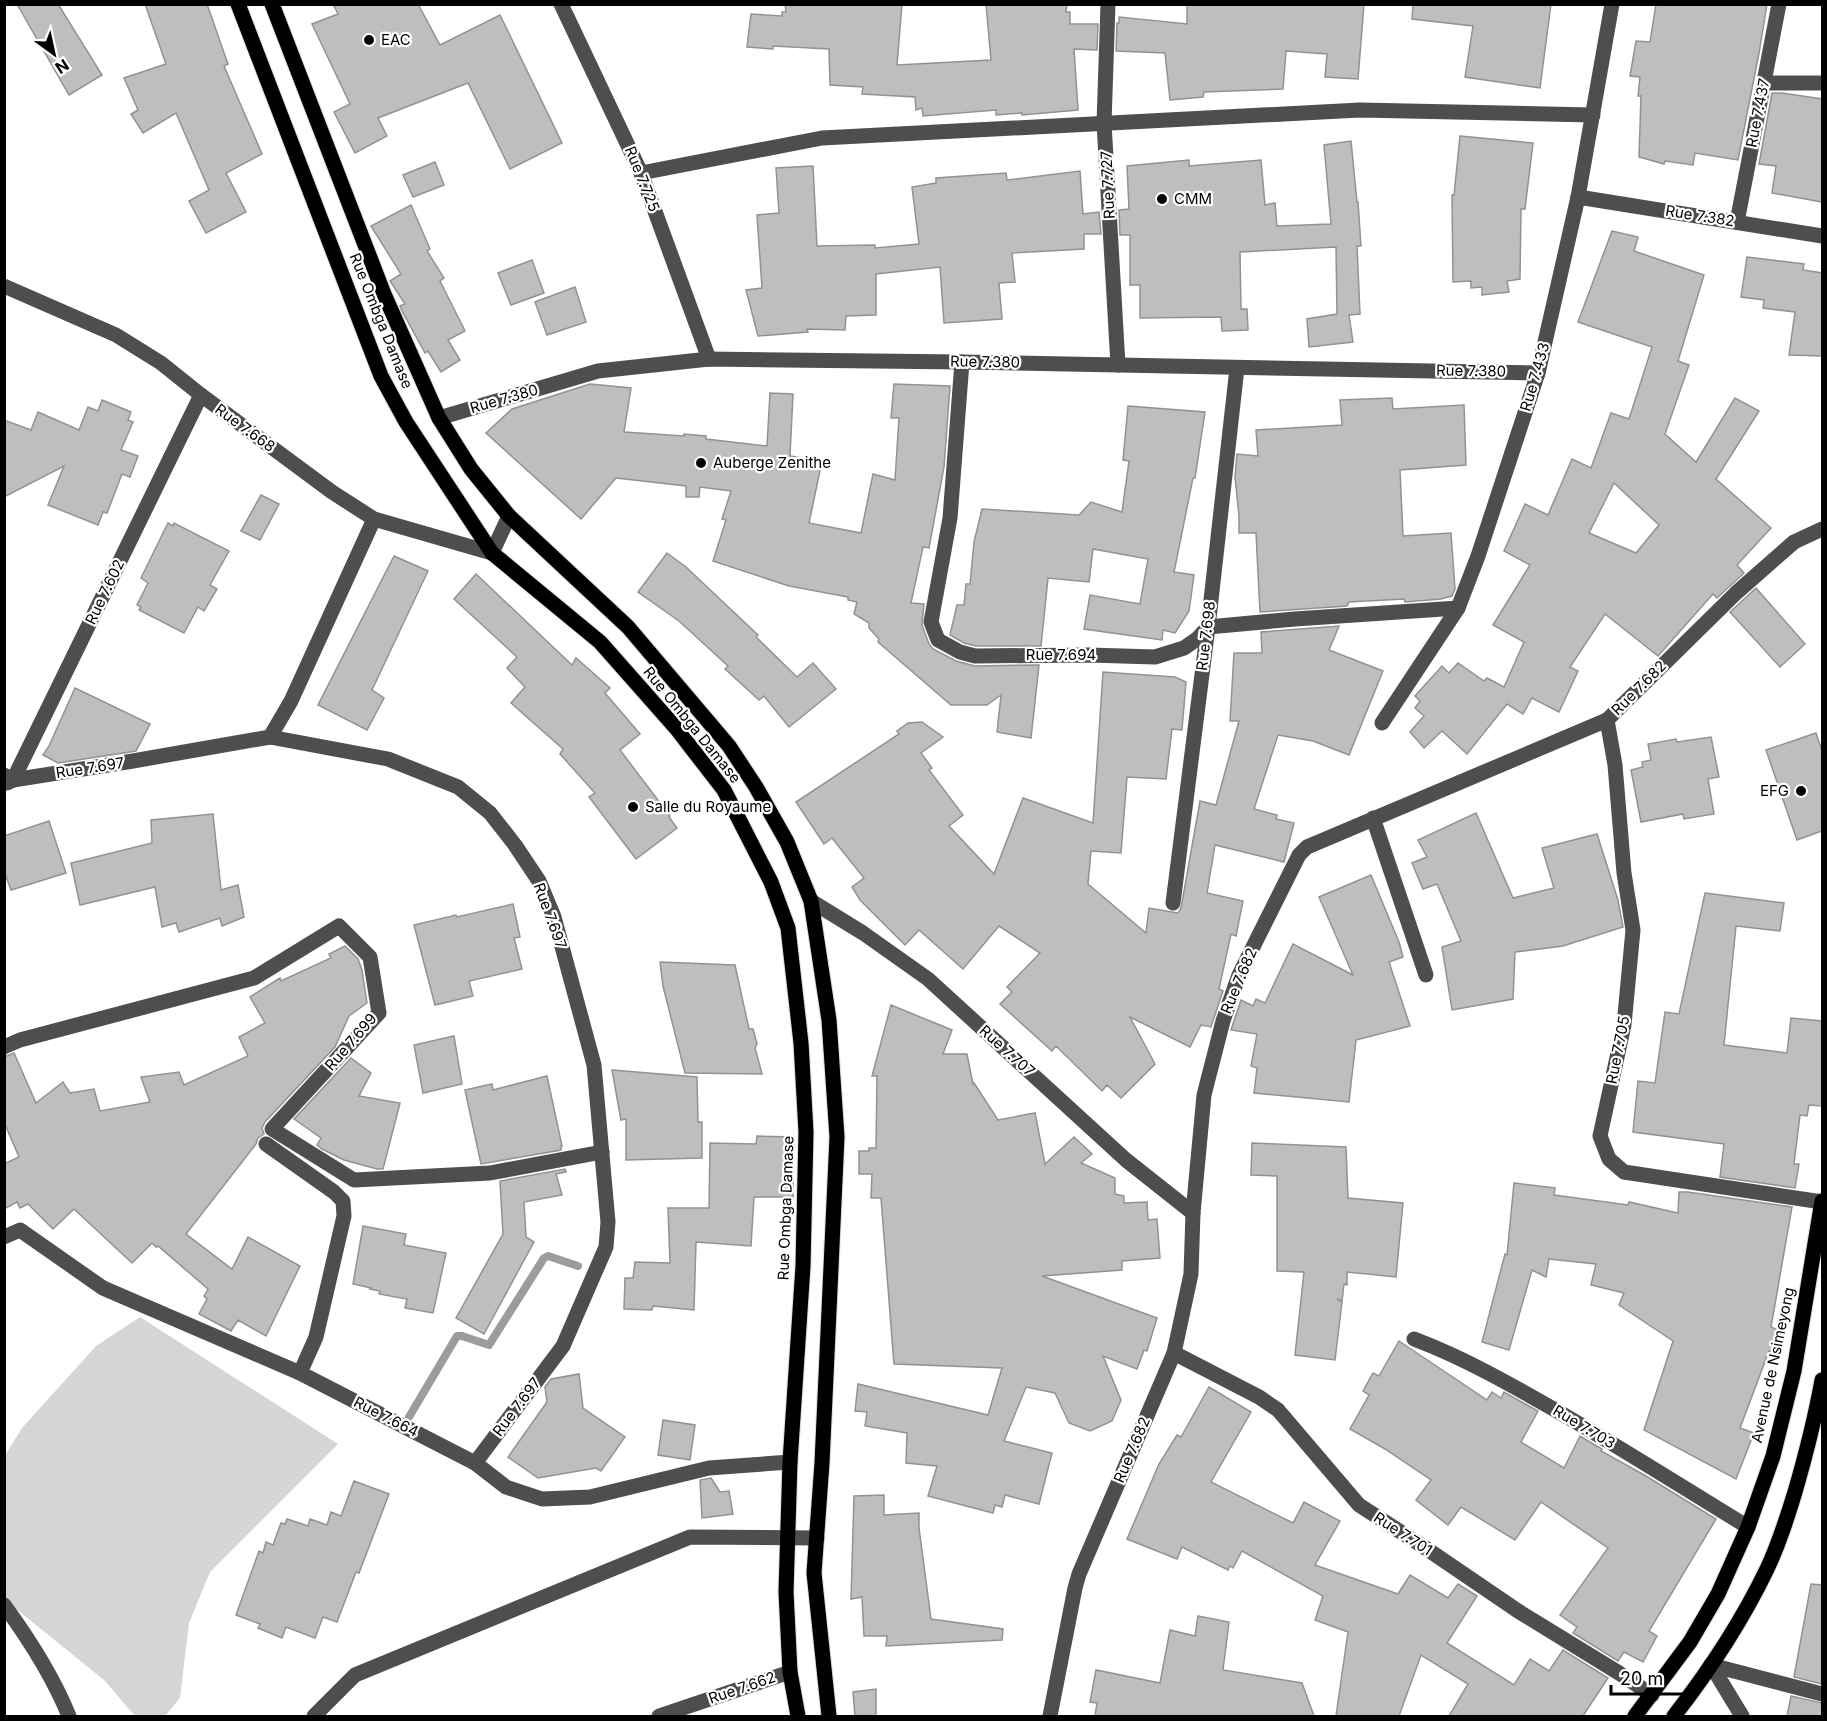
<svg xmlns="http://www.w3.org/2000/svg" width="1827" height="1721" font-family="Inter,sans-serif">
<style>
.green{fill:#d5d5d5}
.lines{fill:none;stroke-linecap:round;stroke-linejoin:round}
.stream{stroke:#9c9c9c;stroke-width:8}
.building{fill:#bebebe;stroke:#929292;stroke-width:1.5;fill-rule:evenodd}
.major-casing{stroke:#dbdbdb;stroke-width:17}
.minor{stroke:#4e4e4e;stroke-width:15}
.major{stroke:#000;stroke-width:15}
.poi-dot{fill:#000;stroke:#fff;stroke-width:2}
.labels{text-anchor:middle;stroke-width:4.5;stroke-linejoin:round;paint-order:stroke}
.poi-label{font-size:15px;fill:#000;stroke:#fff;text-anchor:start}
.street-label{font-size:15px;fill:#000;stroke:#fff}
</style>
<rect width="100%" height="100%" fill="#fff"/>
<path class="green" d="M140,1317L338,1444L210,1572L189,1623L180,1698L165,1716H135L104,1680L5,1600L4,1457L22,1428L96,1346Z"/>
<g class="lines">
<path class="stream" d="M409,1417L457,1336H462L489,1345L544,1258L548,1256L578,1266"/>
</g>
<g class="building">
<path d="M17,4H58L102,75L69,95Z"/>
<path d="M145,4H207L228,64L224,66L262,154L226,173L246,212L206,233L189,201L209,190L176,113L143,133L131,114L138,110L124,78L166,64Z"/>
<path d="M333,4H418L440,45L500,15L562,143L510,169L468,83L378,118L387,136L355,153L334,112L350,104L312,24L338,14Z"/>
<path d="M785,4H902L897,65L991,60L986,4H1067L1066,12H1070V24H1098L1097,50L1074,49L1078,110L1022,115V113L996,115V110L923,116L922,108L916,110L915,97L862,94L863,87L830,85L829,49L773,46V49L747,47L751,14L782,16V12H786Z"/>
<path d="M1187,4H1364L1358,79L1325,77L1327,54L1286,51L1283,89L1204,92L1203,97L1170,100L1165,53L1116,51L1117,23H1119V17L1187,24Z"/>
<path d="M1413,4H1551L1540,88L1465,77L1473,26L1412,19Z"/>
<path d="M1656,4H1767L1759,53L1738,160L1695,153L1693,165L1665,161L1664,164L1639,157L1641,96H1638L1640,77L1630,76L1636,41L1650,42Z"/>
<path d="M1772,93H1782L1822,99V202L1772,193L1776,166L1759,164Z"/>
<path d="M1460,136L1533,143L1525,209H1521L1520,279L1507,281L1509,292L1482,295V287L1471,288V281L1453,282L1452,195H1454Z"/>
<path d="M1351,141L1357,202H1358L1361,246H1357L1360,314L1349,315L1353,342L1309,347L1307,319L1337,314L1336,247L1240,252L1241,309H1247L1248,330L1222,331L1221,317L1140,318V285H1130V235H1120L1119,210L1129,209L1127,166L1189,160V166L1261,160L1265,205L1275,203L1277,226L1331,224L1324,145Z"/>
<path d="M435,162L444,185L413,197L403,175Z"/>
<path d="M813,166L817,246L875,245V248L919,244L912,187L936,183V178L1006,173L1007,180L1080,171L1083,214L1099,212L1101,234H1084V249L1012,253L1015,282L999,283L1002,319L944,323L940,267L876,274V315L846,316L845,330L807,329L808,332L758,336L746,290L762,288L757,215L779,213L776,168Z"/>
<path d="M411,205L430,249L427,251L444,278L440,281L465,331L448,340L460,360L441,372L428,351L425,353L402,311L400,306L405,304L390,281L401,274L371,226Z"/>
<path d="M1612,231L1638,237L1634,251L1704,275L1678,361L1689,365L1665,434L1696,462L1735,398L1759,411L1716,479L1771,528L1737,565L1744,573L1717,598L1713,594L1658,656L1605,614L1570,667L1578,671L1559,712L1532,698L1523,714L1507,704L1467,754L1442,731L1424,748L1410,732L1424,716L1415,708L1420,701L1415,696L1442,666L1449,673L1458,663L1484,681L1487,678L1504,687L1524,642L1493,625L1530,565L1504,551L1525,504L1548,515L1572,459L1591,468L1611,413L1629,419L1652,347L1578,322ZM1614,483L1659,525L1636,553L1589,533Z"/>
<path d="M1747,257L1804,264L1803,270L1822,273V356L1789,355L1795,312L1763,308L1764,300L1741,297Z"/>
<path d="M532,260L544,293L511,305L498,273Z"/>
<path d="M575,287L586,322L547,335L535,302Z"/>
<path d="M590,384L631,388L624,432L684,436V434L706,436V439L767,446L770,393L793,394L790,456L822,461L809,523L861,533L873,474L895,480L899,418H891L894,384L950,386L944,467L929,548L923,547L911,603L924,604L922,625L929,644L933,649L956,661L975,666L1039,665L1031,738L997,732L1001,695L987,705H951L878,642L879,639L869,628V623L854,614L857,602L848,600V597L789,586L713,561L726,520L722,519L731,491L700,487L699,497H686V486L616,478L581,519L486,433L512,409Z"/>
<path d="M1392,398L1393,409L1464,405L1466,465L1400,470L1403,536L1451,533L1455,589L1452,596L1441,599L1405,602L1404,599L1349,602L1347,606L1260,612L1256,533H1239V516L1235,477L1237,454L1258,456L1256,430L1342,425L1340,400Z"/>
<path d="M102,400L131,412L128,420L133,422L121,450L138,456L130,477L122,474L107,513L103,512L98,525L48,505L64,466L4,497V420L31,430L38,412L79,430L88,407L98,411Z"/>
<path d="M1128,406L1205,412L1195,478H1193L1174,572L1194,575L1189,611L1175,633L1163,630L1162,640L1084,629L1090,595L1140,604L1148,559L1093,549L1089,582L1048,578L1041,646H976L964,643L950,635L957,605H964L966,584H970L974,542L982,509L1079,515L1091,502L1122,512L1129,461L1123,460Z"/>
<path d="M261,495L279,504L260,540L241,531Z"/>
<path d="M168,523L173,526L174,523L229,551L210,585L217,589L204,611L198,607L184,633L139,610L141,607L137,605L148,583L141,578Z"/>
<path d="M667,553L686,567L758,635L756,637L797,677L813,663L836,689L789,727L764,696L759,700L725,669L728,666L679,621L638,592Z"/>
<path d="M394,556L428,571L372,690L384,698L367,730L318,705Z"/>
<path d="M476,574L572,665L576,658L610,688L605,693L640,734L620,750L670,816L669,817L677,828L636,859L589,797L595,793L560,754L563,749L511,703L525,687L507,668L517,657L454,599Z"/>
<path d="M1756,588L1805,644L1780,667L1730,612Z"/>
<path d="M1339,626L1329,650L1383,671L1349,755L1313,741L1278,735L1254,809L1277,815L1276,819L1294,823L1284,862L1215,845L1207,893L1243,901L1236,936L1231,934L1219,989L1223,991L1211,1027L1201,1025L1190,1047L1130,1017L1155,1064L1121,1098L1107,1085L1102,1091L1056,1046L1052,1051L1000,1004L1012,992L1007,987L1040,953L999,926L963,969L919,930L905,945L860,900L852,887L864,878L832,838L824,844L796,802L899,734L897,731L908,723L922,722L943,737L921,753L932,768L929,770L963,815L949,826L994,874L1023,798L1093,823L1103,672L1175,677L1186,682L1182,730L1172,729L1166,779L1127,777L1121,853L1091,851L1088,884L1146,933L1149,908L1178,913L1181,908L1200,801L1216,805L1239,721H1230L1234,653H1262L1261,632Z"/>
<path d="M75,688L150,724L136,751L58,763L43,755L49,746Z"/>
<path d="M1816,733L1822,751V831L1797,840L1766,750Z"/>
<path d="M1711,737L1719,777L1708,779L1714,814L1684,819L1683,814L1641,822L1631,770L1643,767L1642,762L1651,760L1648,744L1676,739L1677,742Z"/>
<path d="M1476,813L1513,898L1554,888L1542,848L1597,834L1618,900L1623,927L1563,946L1515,952L1513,999L1452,1010L1442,947L1461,941L1437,884L1423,889L1412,863L1427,857L1418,840Z"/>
<path d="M213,814L221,890L238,885L244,917L222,926L220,918L179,932L176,923L162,927L155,887L80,905L71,863L152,843L151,820Z"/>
<path d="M49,821L66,873L11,890L4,871V836Z"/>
<path d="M1371,875L1399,942L1403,957L1389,962L1410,1026L1356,1040L1349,1102L1254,1093L1257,1068L1251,1066L1257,1034L1231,1030L1241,1000L1253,1006L1256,999L1265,1003L1293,944L1353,975L1319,897Z"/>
<path d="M1705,893L1784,903L1780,931L1736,926L1724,1045L1787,1053L1791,1018L1822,1021V1106L1809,1105L1807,1116L1800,1115L1794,1164H1799L1795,1188L1720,1177L1724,1144L1633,1132L1638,1081L1655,1083L1665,1012L1679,1014Z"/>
<path d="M513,904L520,937L514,938L522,969L469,981L473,996L435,1005L414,925L456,915L457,917Z"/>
<path d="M345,946L358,959L362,970L367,1003L349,1016L335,1047L265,1122L262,1128L264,1134L258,1138L256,1144L186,1234L232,1269L248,1237L300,1266L266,1336L238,1320L231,1331L199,1314L207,1299L204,1296L208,1289L158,1246L156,1247L152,1243L132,1263L74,1209L53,1229L28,1204L20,1208L17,1202L4,1209V1164L19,1157L4,1122V1057L14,1053L36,1103L63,1082L70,1093L94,1089L100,1111L150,1102L141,1077L179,1072L184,1085L248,1056L239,1037L265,1023L250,997L280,978L281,981L331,958L329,954Z"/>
<path d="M660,962L735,965L749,1029H753L757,1044L755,1048L762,1074L685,1073L663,986Z"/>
<path d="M891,1005L952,1030L943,1054H967L973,1084L974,1083L998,1120L1035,1113L1045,1164L1074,1137L1092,1154L1081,1163L1115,1178V1194L1124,1196V1203L1147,1202L1148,1220L1157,1219L1160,1258L1122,1261V1270L1042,1276L1157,1318L1147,1351L1144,1350L1137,1369L1103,1356L1121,1400L1112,1421L1090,1431L1069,1423L1055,1393L1026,1387L1004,1441L1052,1453L1039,1504L1005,1495L1002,1507L995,1505L993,1513L928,1496L937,1466L906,1463L907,1433L865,1426L867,1412L855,1411L858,1384L988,1415L1002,1368L894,1364L881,1198H871L872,1174H859V1151H869V1148H876L877,1076H872Z"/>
<path d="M454,1036L462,1084L423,1093L414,1045Z"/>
<path d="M351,1058L371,1073L359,1096L400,1103L383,1169H377L344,1160L322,1149L317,1145L321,1138L294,1119Z"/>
<path d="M612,1070L697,1077L698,1122H702V1158L626,1160V1119L621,1120Z"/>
<path d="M547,1076L562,1146H561V1150L481,1164L465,1090L492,1084L493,1090Z"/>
<path d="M757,1136L794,1137L793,1197H754L751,1246L696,1242L694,1310L653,1306L652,1310L624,1309L625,1278H633L635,1262L670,1263L668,1208H709L710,1143L756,1144Z"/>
<path d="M1252,1143L1346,1147L1348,1198L1403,1203L1396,1277L1347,1272V1285L1344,1284L1342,1301L1337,1299L1342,1302L1335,1360L1295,1355L1304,1272L1277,1271V1176L1251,1175Z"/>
<path d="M565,1169L566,1172L556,1174L562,1195L524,1202L526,1237L534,1242L484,1334L456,1318L503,1234L500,1181Z"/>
<path d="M1514,1183L1555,1188L1554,1195L1628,1205L1629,1202L1678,1213L1679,1192H1688L1792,1207L1771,1327L1780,1331L1773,1352L1769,1351L1740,1428L1754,1433L1736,1479L1644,1430L1673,1341L1619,1305L1624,1293L1591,1285L1596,1264L1549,1259L1546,1277L1532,1270L1509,1350L1482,1342L1505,1254L1507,1255Z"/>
<path d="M363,1226L406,1234L404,1245L446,1253L433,1313L405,1308L407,1299L379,1294L380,1291L370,1289L371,1288L353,1284Z"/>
<path d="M1399,1341L1487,1400L1492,1392L1501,1398L1504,1392L1538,1411L1521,1442L1564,1468L1580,1436L1602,1449L1601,1451L1646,1476L1716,1519L1649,1631L1657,1636L1643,1662L1624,1652L1618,1661L1573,1633L1577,1627L1560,1615L1608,1548L1541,1502L1515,1540L1461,1507L1448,1525L1416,1500L1431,1480L1385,1449L1350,1429L1369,1395L1363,1391L1373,1373L1379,1376Z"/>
<path d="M579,1374L583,1408L625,1437L601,1471L596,1468L538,1478L508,1457L547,1402L545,1387L551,1379Z"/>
<path d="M1209,1387L1251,1412L1211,1482L1293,1523L1304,1502L1340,1521L1315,1565L1398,1594L1410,1575L1448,1598L1458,1584L1477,1596L1447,1643L1514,1685L1530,1659L1549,1671L1563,1650L1608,1678L1583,1716H1449L1468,1684L1421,1655L1399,1716H1336L1348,1632L1315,1620L1323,1596L1242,1551L1233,1568L1230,1566L1228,1570L1182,1547L1177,1559L1127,1539L1159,1464L1177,1435L1181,1437Z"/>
<path d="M663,1420L695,1425L690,1460L658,1455Z"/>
<path d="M711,1478L720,1492L729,1491L733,1514L702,1518L700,1480Z"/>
<path d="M354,1481L389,1494L359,1573L356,1572L337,1622L323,1617L315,1638L286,1627L282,1638L258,1628L260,1624L236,1615L259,1551L263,1553L266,1542L273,1545L281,1523L285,1524L287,1519L308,1526L310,1519L327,1525L331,1512L341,1516Z"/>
<path d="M884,1495V1515L919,1513V1528L931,1619L1003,1629L1002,1640L886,1646L887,1636H864L862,1597L851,1599L854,1496Z"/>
<path d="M1811,1584L1822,1585V1684L1794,1677Z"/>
<path d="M1198,1616L1229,1622L1223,1670L1302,1683L1314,1716H1095L1097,1703L1090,1702L1096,1670L1160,1683L1170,1630L1195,1636Z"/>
<path d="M876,1689V1716H855L853,1692Z"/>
<path d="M1791,1696L1822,1703V1716H1787Z"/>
</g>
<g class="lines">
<g class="major-casing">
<g id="major">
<path d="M238,4L381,376L406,422L492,553L600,642L676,728L724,790L771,882L788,928L801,1043L806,1132L803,1266L790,1462L786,1592L790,1672L798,1716"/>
<path d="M272,4L384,294L439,418L471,469L509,516L628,627L729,746L756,787L787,842L811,901L829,1020L837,1137L822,1463L814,1573L829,1716"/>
<path d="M1635,1716L1690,1642L1718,1594L1748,1527L1773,1456L1794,1371L1822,1201"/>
<path d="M1674,1716C1709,1671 1742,1621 1767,1569C1779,1544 1787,1518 1795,1492C1806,1454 1815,1419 1822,1380"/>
</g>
</g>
<g class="minor">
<path d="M561,4L641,173L709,359"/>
<path d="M1108,4L1104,123L1118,365"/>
<path d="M1764,83H1822"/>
<path d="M641,173L822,138L1360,110L1593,115"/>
<path d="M1578,197L1822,236"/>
<path d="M1737,222L1779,4"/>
<path d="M4,286L116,335L161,363L201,395L332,492L374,519L492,553L509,516"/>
<path d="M962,362L950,518L931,622L938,640L960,652L975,656L1089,655L1155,657L1184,648L1197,639L1208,627L1295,619L1458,608"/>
<path d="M439,418L598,371L709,359L962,362L1538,373"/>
<path d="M1607,720L1615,765L1624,873L1633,930L1624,1025L1600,1136L1609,1159L1624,1172L1822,1202"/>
<path d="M1382,723L1458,608L1478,556L1538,373L1578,197L1612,4"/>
<path d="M270,737L291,701L374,519"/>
<path d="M4,775L13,780L133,761L270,737L388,759L458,787L490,813L515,845L539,881L554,917L594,1065L608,1222L606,1247L563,1346L475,1463"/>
<path d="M7,783L13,780L201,395"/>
<path d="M1373,818L1426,975"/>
<path d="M811,901L863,933L928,979L1126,1160L1193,1213"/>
<path d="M1173,903L1208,627L1237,368"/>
<path d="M4,1047L20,1040L254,978L339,926L370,957L379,1013L272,1129L354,1180L490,1173L602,1152"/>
<path d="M266,1144L334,1192L343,1201L344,1216L316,1337L300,1373"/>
<path d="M4,1237L20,1230L103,1288L300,1373L475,1463L506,1487L542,1499L590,1497L709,1468L790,1462"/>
<path d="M1414,1339C1467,1359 1515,1387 1564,1415C1626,1451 1687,1490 1748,1527"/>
<path d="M1174,1353L1259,1397L1278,1410L1359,1505L1424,1547L1518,1611L1619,1673L1652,1695"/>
<path d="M4,1605C29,1639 53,1677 69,1716"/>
<path d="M1711,1665L1822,1694"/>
<path d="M1711,1665L1742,1716"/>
<path d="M314,1716L355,1675L690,1537L817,1538"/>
<path d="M659,1716L790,1672"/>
<path d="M1050,1716L1075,1588L1079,1574L1174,1353L1191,1274L1193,1213L1204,1095L1223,1021L1239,975L1299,855L1307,847L1607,720L1736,593L1794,542L1822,529"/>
</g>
<use href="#major" class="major"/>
</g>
<g class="poi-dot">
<circle cx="369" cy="40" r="6"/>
<circle cx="1162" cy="199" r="6"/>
<circle cx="701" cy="463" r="6"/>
<circle cx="1801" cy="791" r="6"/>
<circle cx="633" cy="807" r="6"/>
</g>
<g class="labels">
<g class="poi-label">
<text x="381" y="45">EAC</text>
<text x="1174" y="204">CMM</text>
<text x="713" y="468">Auberge Zenithe</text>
<text x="1789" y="796" text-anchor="end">EFG</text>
<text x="645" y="812">Salle du Royaume</text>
</g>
<g class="street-label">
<text transform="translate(1758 113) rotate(-79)" y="5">Rue 7.437</text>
<text transform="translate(642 179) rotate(68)" y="5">Rue 7.725</text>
<text transform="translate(1108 185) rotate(-93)" y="5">Rue 7.727</text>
<text transform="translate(1700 216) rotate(9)" y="5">Rue 7.382</text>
<text transform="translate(381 321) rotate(68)" y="5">Rue Ombga Damase</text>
<text transform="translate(985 362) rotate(1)" y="5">Rue 7.380</text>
<text transform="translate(1471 371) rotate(1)" y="5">Rue 7.380</text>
<text transform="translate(1535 377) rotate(-74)" y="5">Rue 7.433</text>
<text transform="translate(504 399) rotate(-16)" y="5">Rue 7.380</text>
<text transform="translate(245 428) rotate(36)" y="5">Rue 7.668</text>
<text transform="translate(105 592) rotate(-64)" y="5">Rue 7.602</text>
<text transform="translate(1206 636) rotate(-83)" y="5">Rue 7.698</text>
<text x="1061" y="660">Rue 7.694</text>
<text transform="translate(1639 688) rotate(-45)" y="5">Rue 7.682</text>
<text transform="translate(692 725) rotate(51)" y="5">Rue Ombga Damase</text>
<text transform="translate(90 768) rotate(-9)" y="5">Rue 7.697</text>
<text transform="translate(550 916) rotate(70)" y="5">Rue 7.697</text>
<text transform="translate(1239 981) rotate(-67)" y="5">Rue 7.682</text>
<text transform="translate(351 1042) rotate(-49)" y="5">Rue 7.699</text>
<text transform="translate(1618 1050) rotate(-79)" y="5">Rue 7.705</text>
<text transform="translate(1007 1051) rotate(42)" y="5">Rue 7.707</text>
<text transform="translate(786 1208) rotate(-88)" y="5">Rue Ombga Damase</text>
<text transform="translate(1773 1365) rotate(-78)" y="5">Avenue de Nsimeyong</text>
<text transform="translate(517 1407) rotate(-53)" y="5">Rue 7.697</text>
<text transform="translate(386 1417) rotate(27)" y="5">Rue 7.664</text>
<text transform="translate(1584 1427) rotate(31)" y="5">Rue 7.703</text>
<text transform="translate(1132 1450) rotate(-67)" y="5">Rue 7.682</text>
<text transform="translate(1403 1534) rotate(33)" y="5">Rue 7.701</text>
<text transform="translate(742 1688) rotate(-19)" y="5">Rue 7.662</text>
</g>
</g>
<rect width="1827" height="1721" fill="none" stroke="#000000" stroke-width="12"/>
<g transform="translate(54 54) rotate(147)" stroke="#ffffff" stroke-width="4.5" paint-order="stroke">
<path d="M0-4.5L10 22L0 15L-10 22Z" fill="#000000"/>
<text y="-9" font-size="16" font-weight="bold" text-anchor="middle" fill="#000000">N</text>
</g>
<path d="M1611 1685v9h82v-9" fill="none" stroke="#000000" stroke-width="3"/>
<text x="1620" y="1685" font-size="18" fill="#000000" stroke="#ffffff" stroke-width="4.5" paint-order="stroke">20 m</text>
</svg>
